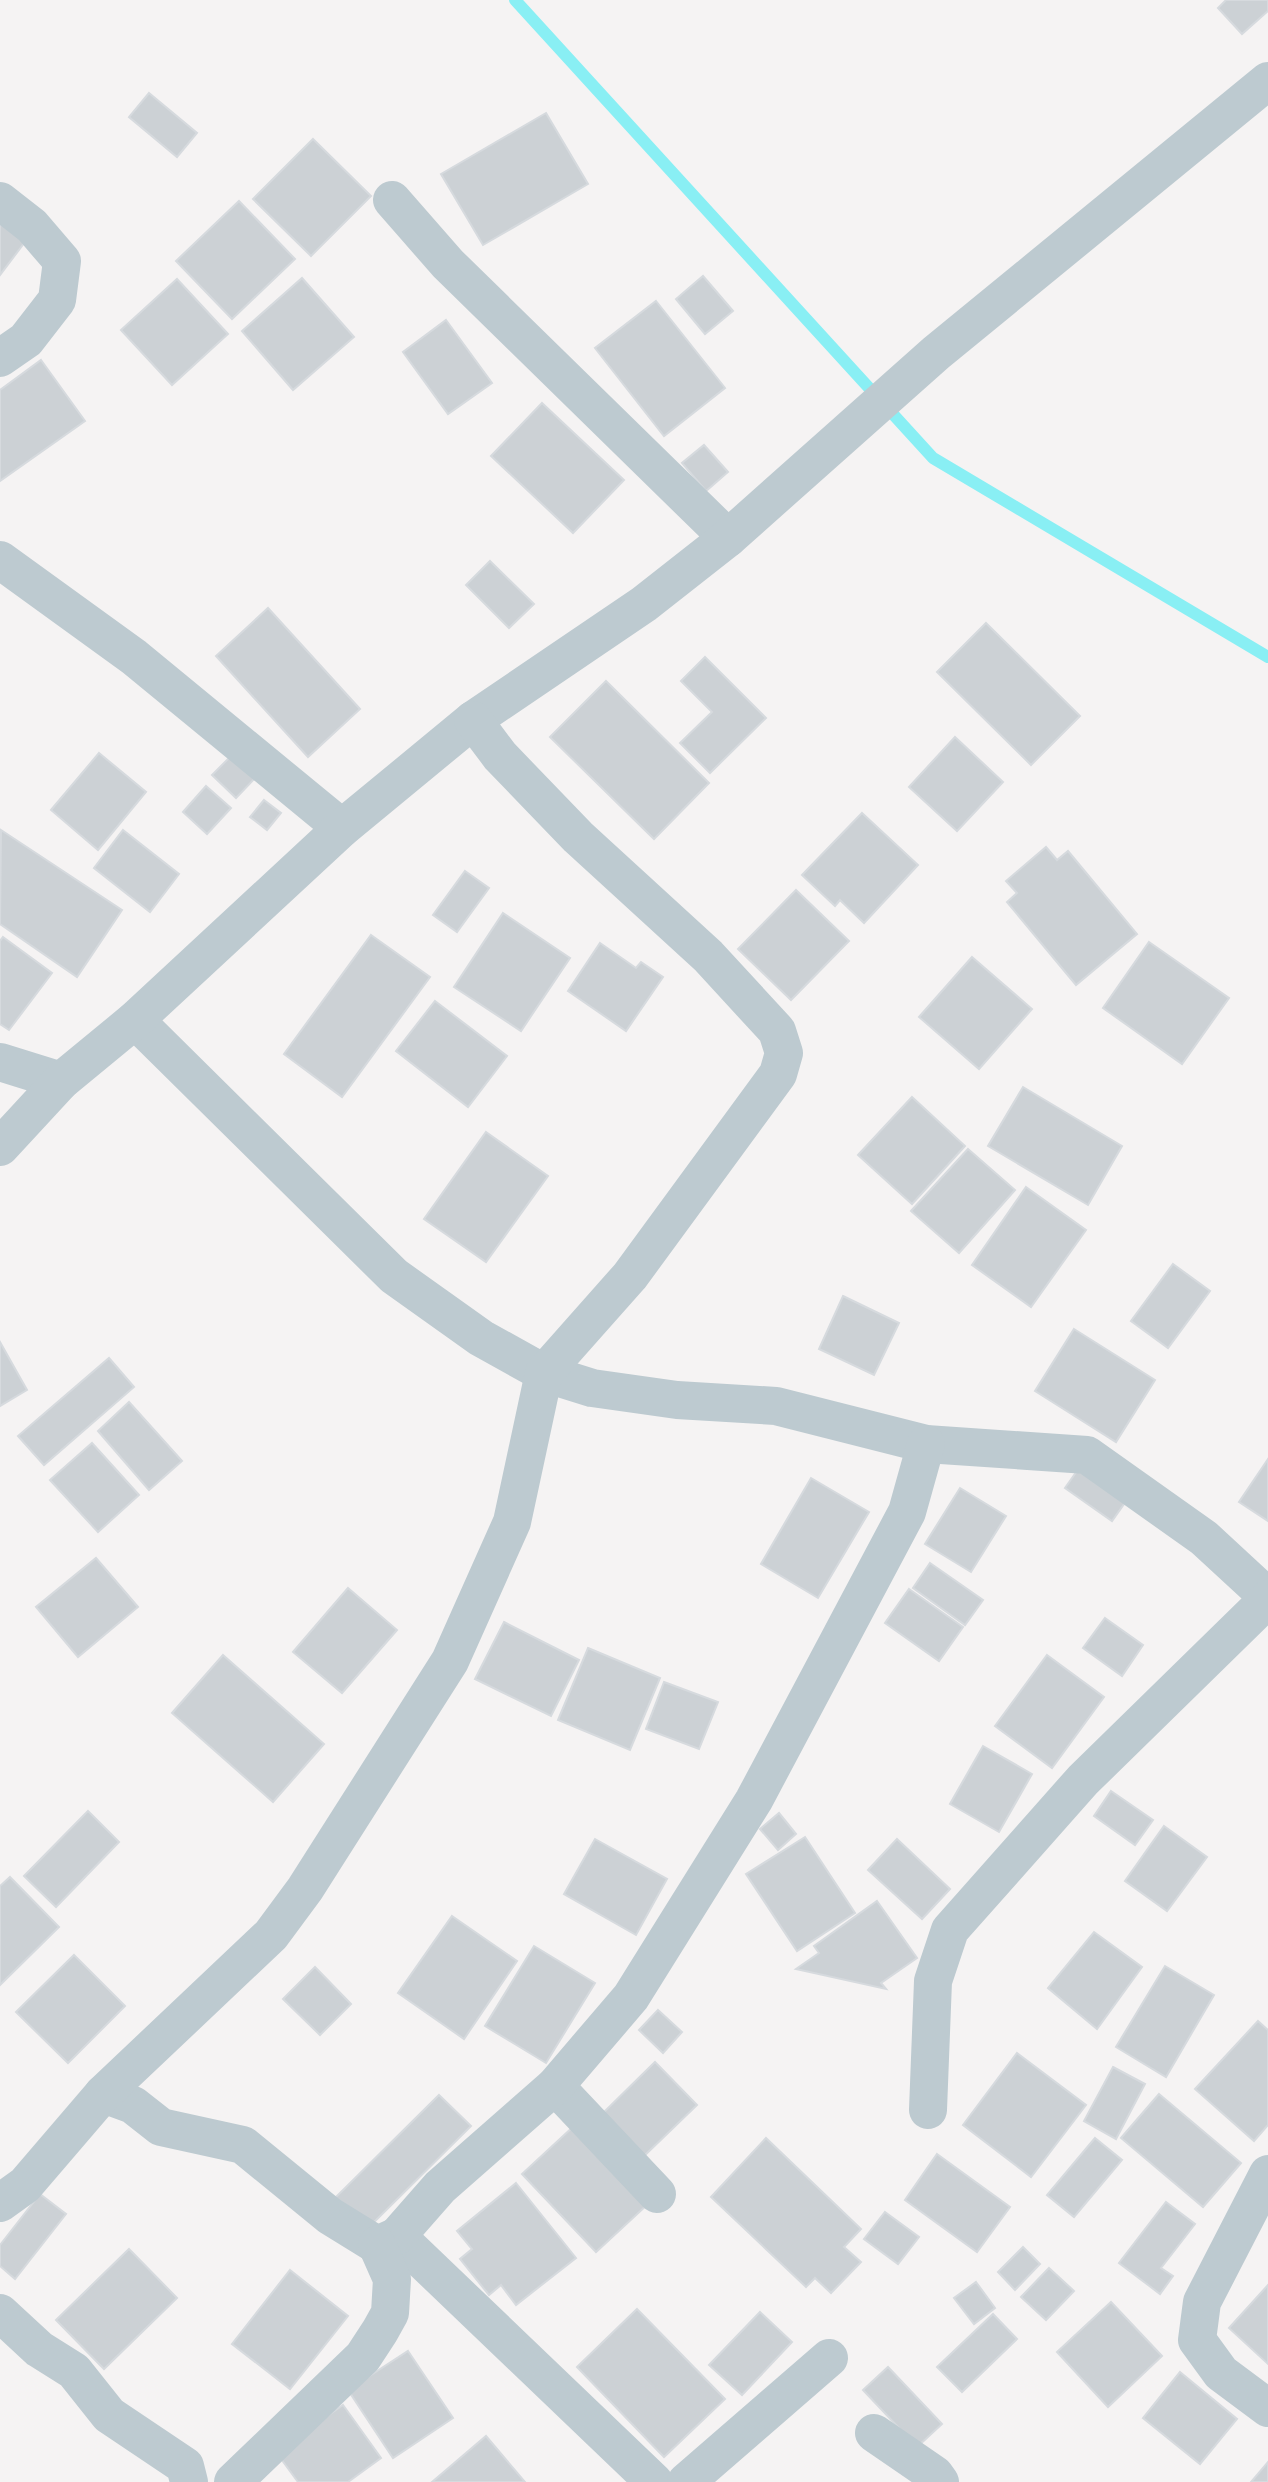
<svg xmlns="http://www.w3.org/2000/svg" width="1268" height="2482" font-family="Poppins,sans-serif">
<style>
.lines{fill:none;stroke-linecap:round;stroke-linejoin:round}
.stream{stroke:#89eff4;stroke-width:12}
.building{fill:#ccd1d5;stroke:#d6dade;stroke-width:2}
.minor{stroke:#bdcad0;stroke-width:38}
</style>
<rect width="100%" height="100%" fill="#f5f3f3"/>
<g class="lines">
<path class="stream" d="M515,0L933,458L1268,657"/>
</g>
<g class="building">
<path d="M1226,0H1268V11L1242,34L1218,8Z"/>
<path d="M149,93L197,133L177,157L129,117Z"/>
<path d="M546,113L588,184L483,245L441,174Z"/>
<path d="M313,139L371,196L311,256L253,199Z"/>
<path d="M239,201L295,259L232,319L176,261Z"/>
<path d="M0,222L25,242L0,275Z"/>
<path d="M703,276L733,311L705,334L676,299Z"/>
<path d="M302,278L354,337L293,390L242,331Z"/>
<path d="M177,279L228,334L172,385L121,330Z"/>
<path d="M656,301L725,388L664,436L595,348Z"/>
<path d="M446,320L492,383L448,414L403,352Z"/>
<path d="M41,360L85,421L0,481V390Z"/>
<path d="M542,403L624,480L573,533L491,456Z"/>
<path d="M704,445L728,472L706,491L682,463Z"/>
<path d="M490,561L534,604L509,628L466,585Z"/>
<path d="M268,608L360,709L308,757L216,656Z"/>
<path d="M986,623L1080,716L1031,765L937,672Z"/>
<path d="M705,657L766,718L710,773L680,743L712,712L681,681Z"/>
<path d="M606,681L709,783L654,839L550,737Z"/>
<path d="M955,737L1003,782L957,831L909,787Z"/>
<path d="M236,751L259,774L236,798L212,775Z"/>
<path d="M99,753L146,792L98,850L51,810Z"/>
<path d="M206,786L231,808L207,834L183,812Z"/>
<path d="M264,800L281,813L267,830L250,817Z"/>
<path d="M862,813L918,865L864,923L840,900L835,906L802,875Z"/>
<path d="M1,830L122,910L77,977L0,924Z"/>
<path d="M123,830L179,874L150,912L94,868Z"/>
<path d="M1046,847L1057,860L1068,851L1137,934L1076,985L1007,902L1017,893L1006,881Z"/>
<path d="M465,871L489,888L457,932L433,915Z"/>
<path d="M796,890L849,941L791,1000L738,949Z"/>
<path d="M503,913L570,958L521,1031L454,987Z"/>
<path d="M371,935L430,977L342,1097L284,1054Z"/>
<path d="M3,937L52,973L9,1030L0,1024V941Z"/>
<path d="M1149,942L1229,998L1182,1064L1103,1008Z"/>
<path d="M600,943L636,968L641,962L663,977L626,1031L568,991Z"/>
<path d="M972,957L1032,1009L979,1069L919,1017Z"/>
<path d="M435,1001L507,1056L468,1107L396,1051Z"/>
<path d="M1023,1087L1122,1146L1088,1205L988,1146Z"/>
<path d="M912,1097L965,1146L912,1204L858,1155Z"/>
<path d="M486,1132L548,1176L486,1262L424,1219Z"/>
<path d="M968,1149L1015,1190L959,1253L911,1211Z"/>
<path d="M1026,1187L1086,1230L1031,1307L972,1265Z"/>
<path d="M1173,1264L1210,1291L1168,1348L1131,1321Z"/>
<path d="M843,1296L899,1323L874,1375L819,1349Z"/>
<path d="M1074,1329L1155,1380L1116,1442L1035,1391Z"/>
<path d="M0,1342L27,1390L0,1406Z"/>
<path d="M109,1358L134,1387L44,1465L18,1436Z"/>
<path d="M129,1402L182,1461L149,1490L98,1431Z"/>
<path d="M92,1443L139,1495L98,1532L50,1480Z"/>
<path d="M1268,1459V1521L1239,1502Z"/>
<path d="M1082,1464L1129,1497L1112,1521L1065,1488Z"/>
<path d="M811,1478L869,1512L818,1598L761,1564Z"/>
<path d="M960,1488L1006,1516L971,1572L925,1544Z"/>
<path d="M96,1558L138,1607L78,1657L36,1607Z"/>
<path d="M930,1563L983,1600L965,1625L913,1588Z"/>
<path d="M348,1588L397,1630L342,1693L293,1652Z"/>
<path d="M909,1589L963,1627L939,1661L885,1623Z"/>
<path d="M1105,1618L1143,1645L1122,1676L1083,1648Z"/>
<path d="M504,1622L579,1660L551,1716L475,1679Z"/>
<path d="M588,1648L660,1678L630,1750L558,1720Z"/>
<path d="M223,1655L324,1744L273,1802L172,1713Z"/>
<path d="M1047,1655L1104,1697L1052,1768L995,1726Z"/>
<path d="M664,1682L718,1702L699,1749L646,1729Z"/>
<path d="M983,1746L1032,1774L999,1832L950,1804Z"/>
<path d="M1111,1791L1153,1820L1135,1845L1094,1816Z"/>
<path d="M88,1811L119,1842L56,1907L24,1876Z"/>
<path d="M779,1813L796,1834L778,1850L760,1829Z"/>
<path d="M1164,1826L1207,1857L1167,1911L1125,1881Z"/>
<path d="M805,1837L855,1913L797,1951L746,1874Z"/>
<path d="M595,1839L667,1879L636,1935L564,1894Z"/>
<path d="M897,1839L950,1889L922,1919L868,1870Z"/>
<path d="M10,1877L59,1927L0,1985V1886Z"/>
<path d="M877,1901L917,1958L881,1983L886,1989L796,1969L819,1953L814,1946Z"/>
<path d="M452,1916L517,1961L464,2039L398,1993Z"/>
<path d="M1094,1932L1142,1967L1097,2029L1048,1988Z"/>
<path d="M534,1946L595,1983L546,2063L485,2026Z"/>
<path d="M74,1955L125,2006L68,2063L16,2012Z"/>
<path d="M1165,1966L1214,1995L1166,2077L1116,2047Z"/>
<path d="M315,1967L351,2004L320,2035L283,1999Z"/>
<path d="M658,2010L682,2032L663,2053L639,2030Z"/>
<path d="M1258,2021L1268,2030V2125L1254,2141L1195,2089Z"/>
<path d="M1017,2053L1086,2105L1031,2177L963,2125Z"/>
<path d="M655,2062L697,2105L643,2157L602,2114Z"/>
<path d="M1113,2067L1145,2084L1116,2139L1084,2121Z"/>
<path d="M1159,2094L1241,2163L1203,2207L1121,2138Z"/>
<path d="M439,2095L471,2126L366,2230L335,2198Z"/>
<path d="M574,2126L648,2204L596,2252L522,2174Z"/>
<path d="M766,2138L861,2229L844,2247L861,2262L831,2293L815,2278L806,2287L711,2197Z"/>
<path d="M1095,2138L1122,2160L1074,2217L1047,2195Z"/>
<path d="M937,2154L1010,2207L977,2252L905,2200Z"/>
<path d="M516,2183L576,2258L516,2305L501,2285L489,2295L460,2259L472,2249L457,2231Z"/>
<path d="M40,2194L66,2214L15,2279L0,2266V2245Z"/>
<path d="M1166,2202L1195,2224L1161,2268L1173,2276L1160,2294L1119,2263Z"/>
<path d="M885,2212L919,2237L898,2264L864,2239Z"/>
<path d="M1023,2247L1040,2264L1015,2290L998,2272Z"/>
<path d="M129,2249L177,2298L104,2369L56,2320Z"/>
<path d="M1049,2268L1074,2291L1046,2320L1021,2297Z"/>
<path d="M290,2270L348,2316L290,2389L232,2344Z"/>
<path d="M976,2282L995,2308L974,2324L954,2298Z"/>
<path d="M1268,2285V2364L1229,2328Z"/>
<path d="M1111,2302L1162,2356L1108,2407L1057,2352Z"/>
<path d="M637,2309L725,2399L664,2457L577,2367Z"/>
<path d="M760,2312L792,2342L742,2395L709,2365Z"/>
<path d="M993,2314L1017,2339L962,2392L937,2367Z"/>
<path d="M408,2351L453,2418L393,2458L348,2390Z"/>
<path d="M888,2367L942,2424L917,2447L863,2390Z"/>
<path d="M1180,2372L1237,2419L1200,2464L1143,2418Z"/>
<path d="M343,2405L381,2458L348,2482H298L276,2452Z"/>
<path d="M486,2436L525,2482H432Z"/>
<path d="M1268,2462V2482H1251Z"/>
</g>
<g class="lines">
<g class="minor">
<path d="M392,200L448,264L728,538"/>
<path d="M0,201L32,226L62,261L57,300L26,340L0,358"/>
<path d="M0,560L134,657L342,828"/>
<path d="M135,1020L394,1276L481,1338L544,1373L592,1388L677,1400L776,1406L926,1444L1087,1455L1204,1538L1268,1597"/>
<path d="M0,1062L61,1081"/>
<path d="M0,1147L61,1081L135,1020L342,828L473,720L644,604L728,538L936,353L1268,81"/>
<path d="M555,2086L657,2194"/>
<path d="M103,2094L133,2105L161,2127L243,2145L330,2216L377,2245L397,2236L654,2482"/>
<path d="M928,2110L933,1981L950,1930L1083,1780L1268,1599"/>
<path d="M1268,2174L1202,2302L1197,2340L1221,2373L1268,2408"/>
<path d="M0,2203L25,2185L103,2094L271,1935L305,1889L450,1661L512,1522L544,1373L630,1276L778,1074L784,1053L777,1031L708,956L578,837L500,756L473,720"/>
<path d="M397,2236L440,2187L555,2086L631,1997L754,1800L907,1512L926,1444"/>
<path d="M0,2313L39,2349L74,2371L109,2415L185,2466L189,2482"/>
<path d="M874,2433L935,2475L940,2482"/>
<path d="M233,2482L363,2357L380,2331L390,2313L392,2279L377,2245"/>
<path d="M686,2482L829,2358"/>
</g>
</g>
</svg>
